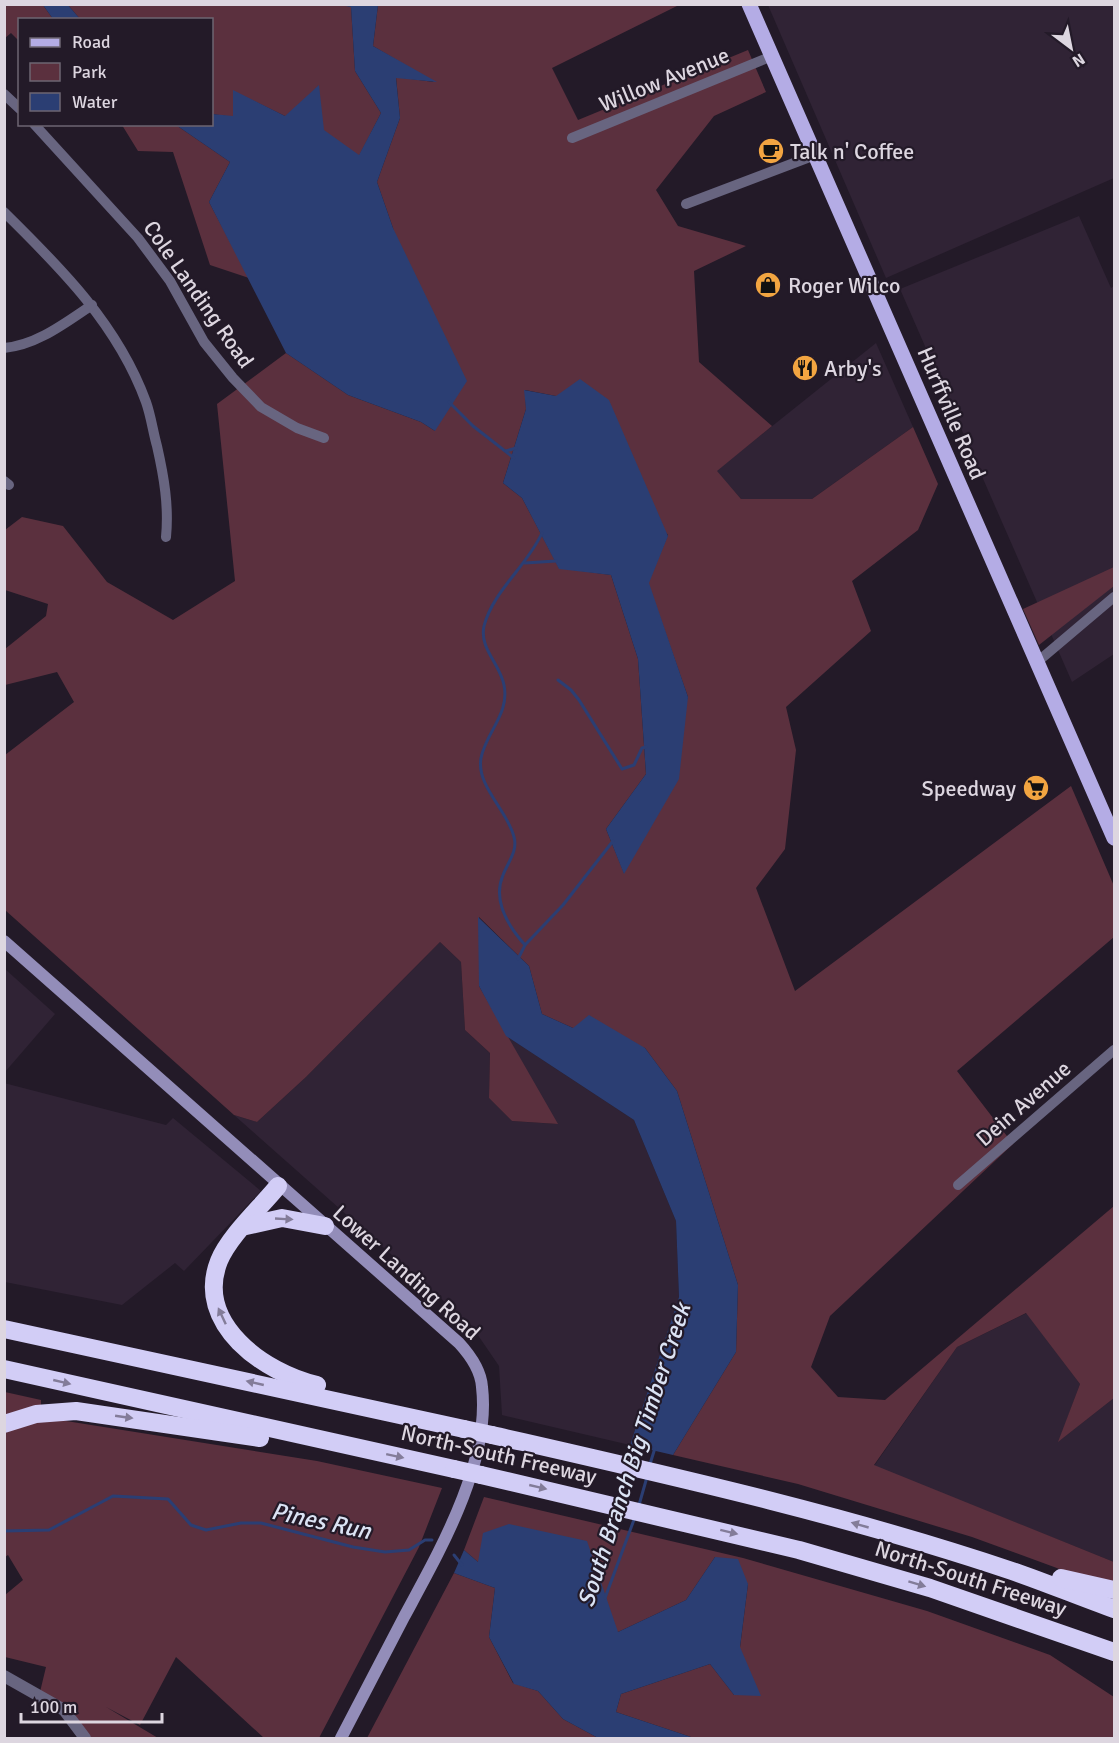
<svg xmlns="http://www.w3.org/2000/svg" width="1119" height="1743" font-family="Signika,sans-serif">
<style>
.built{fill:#302335}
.green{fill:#5b303e;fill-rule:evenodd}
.water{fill:#2b3e73}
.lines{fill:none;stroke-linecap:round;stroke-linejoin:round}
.stream{stroke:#2b3e73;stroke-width:3}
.minor{stroke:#686580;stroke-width:10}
.tertiary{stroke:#686580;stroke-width:12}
.secondary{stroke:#938db9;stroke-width:12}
.primary{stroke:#b4ace5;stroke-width:15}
.motorway{stroke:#d2cdf6;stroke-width:18}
.motorway-bridge{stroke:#d2cdf6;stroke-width:18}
.oneway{fill:#837c99}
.labels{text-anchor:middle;stroke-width:4.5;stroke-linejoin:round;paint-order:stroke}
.street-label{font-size:22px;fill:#ddd6e0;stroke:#231a28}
.poi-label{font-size:22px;fill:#ddd6e0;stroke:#231a28;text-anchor:start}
.water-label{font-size:24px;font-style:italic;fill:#dbe3f4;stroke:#231a28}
</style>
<rect width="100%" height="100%" fill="#231a28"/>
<g class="built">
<path d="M768,5H1114V178L886,278Z"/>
<path d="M1079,216L1111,288L1114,286V654L1072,682L900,289Z"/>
<path d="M876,343L913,427L812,499H741L716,471Z"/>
<path d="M440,942L461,962L465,1030L490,1053L489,1098L512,1121L557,1124L506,1036L634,1120L676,1221L679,1297L630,1445L502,1415L499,1366L471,1325L234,1115L257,1122L306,1077Z"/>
<path d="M5,969L55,1014L5,1072Z"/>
<path d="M4,1083L166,1125L173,1118L261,1191L184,1271L175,1263L122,1305L5,1282Z"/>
<path d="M1027,1313L1080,1384L1059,1441L1114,1398V1562L874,1466L957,1347Z"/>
</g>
<g class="green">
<path d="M340,4L351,7L355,71L381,113L359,156L324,131L285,116L233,91V117L212,114V20L80,19L68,5Z"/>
<path d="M5,5H43L53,19L20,20L19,41L11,33L5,38Z"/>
<path d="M378,5H679L552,68L578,120L748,50L766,92L714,116L656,190L678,226L746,246L694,271L699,362L772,426L717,471L741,499H812L913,427L938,484L918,530L852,581L871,631L786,707L796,750L785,849L756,888L795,991L1071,786L1114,886V937L957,1071L1013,1144L830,1316L811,1367L838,1397L885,1400L1114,1206V1398L1058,1442L1080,1384L1026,1313L957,1347L874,1465L1114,1562V1589L972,1537L798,1484L673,1455L736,1352L738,1285L677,1091L645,1048L573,1028L542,1014L529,966L479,917V986L558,1124L512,1121L489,1098L490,1053L465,1030L461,962L440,942L306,1077L257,1122L234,1115L5,910V755L74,702L57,672L5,685V649L46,616L48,604L5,590V530L22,517L63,526L107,582L173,620L235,581L217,404L286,353L348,395L421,422L435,431L393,228L377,182L400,118L396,77L434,82L373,46ZM525,390L556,396L668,535L648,583L688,697L624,873L606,829L646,774L638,659L611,575L559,568L522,498L503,483L526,409Z"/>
<path d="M122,125H176L230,162L209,202L249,278L210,265L173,152L138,151Z"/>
<path d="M1114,567V586L1039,645L1023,609Z"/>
<path d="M5,1392L41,1400V1417L317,1461L442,1488L419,1547L319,1738H264L176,1657L140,1725L106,1707L158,1738H85L40,1692L46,1667L5,1657V1595L23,1580L8,1555L5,1557Z"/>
<path d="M484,1497L743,1558L927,1611L1050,1655L1114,1697V1738H694L616,1712L621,1694L710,1664L734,1695L748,1584L715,1557L686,1600L618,1632L478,1562L464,1550Z"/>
<path d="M454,1573L495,1588L489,1637L513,1683L538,1691L563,1719L598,1738H367Z"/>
</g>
<g class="water">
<path d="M43,5H68L80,19H53Z"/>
<path d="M340,5H378L373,46L437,82L396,78L400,118L377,182L393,228L467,381L435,431L421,422L348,395L286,353L209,202L230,162L176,125L212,124V114L233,116V90L285,116L319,85L324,130L359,155L381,113L355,71L351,7Z"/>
<path d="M580,379L609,400L668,536L649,583L688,697L679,779L624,874L606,829L646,774L638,659L611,575L559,569L522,498L503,483L526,409L524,390L556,396Z"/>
<path d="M478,917L529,966L542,1014L573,1028L589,1015L645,1048L677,1091L738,1285L736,1352L673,1455L630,1445L679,1297L676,1221L634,1120L506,1036L479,986Z"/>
<path d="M509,1524L587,1541L618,1632L686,1600L715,1557L738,1559L748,1584L740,1647L761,1696L734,1695L710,1664L621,1694L616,1712L694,1738H598L563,1719L538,1691L514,1684L489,1637L495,1588L454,1573L464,1550L478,1562L483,1533Z"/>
</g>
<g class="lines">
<g class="stream">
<path d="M449,402L473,426L514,458"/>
<path d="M506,451L516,448"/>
<path d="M525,563L556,561"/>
<path d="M558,680L571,690L579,700L622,769L634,765L642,748L646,747"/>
<path d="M525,945C508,926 492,901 503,875C508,862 518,851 514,837C508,811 476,786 481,758C486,732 510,714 504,685C500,664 479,648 484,626C493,591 527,566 542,533"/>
<path d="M518,959L525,945L563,905L613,841"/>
<path d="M650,1464L655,1448"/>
<path d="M639,1505L647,1477"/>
<path d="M4,1531L49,1530L113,1496L168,1499L191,1525L206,1530L241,1523H261L353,1547L385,1552L409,1550L425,1540H432"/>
<path d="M454,1555L462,1565"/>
<path d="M605,1598L635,1517"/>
</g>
<g class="minor">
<path d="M4,94L20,109"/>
<path d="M34,124L138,238L170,281L204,342L233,378L261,407L297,428L324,438"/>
<path d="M572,138L772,56"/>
<path d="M686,204L815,155"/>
<path d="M4,212C61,268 118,325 146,402C151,416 153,432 157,446C164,477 169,506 166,537"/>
<path d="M4,348C37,345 65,323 92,305"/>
<path d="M4,481L9,485"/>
<path d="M1036,663L1114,597"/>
<path d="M958,1185L1114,1050"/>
</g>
<path class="tertiary" d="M4,1676L64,1710L85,1738"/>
<path class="secondary" d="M4,941L459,1343C470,1355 481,1371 482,1387C491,1463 439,1552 404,1617C383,1657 362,1698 341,1738"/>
<path class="primary" d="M749,4L1114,838"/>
<g class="motorway">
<path d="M278,1186C261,1207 229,1236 219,1261C194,1324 265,1373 317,1385"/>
<path d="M246,1226L282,1218L325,1226"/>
<path d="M4,1329L464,1429"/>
<path d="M4,1369L454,1469"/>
<path d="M4,1424L36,1414L76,1411L260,1438"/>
<path d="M492,1435C667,1475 843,1514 1012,1571C1047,1583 1080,1597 1114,1609"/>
<path d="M481,1475L799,1550L930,1588L1114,1652"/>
<path d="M1061,1578L1114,1590"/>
</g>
<g class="motorway-bridge">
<path d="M464,1429L492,1435"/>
<path d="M454,1469L481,1475"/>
</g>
</g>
<defs><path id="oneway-solid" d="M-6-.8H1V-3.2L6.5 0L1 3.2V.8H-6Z" transform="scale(1.5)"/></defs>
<g class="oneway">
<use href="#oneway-solid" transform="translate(284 1219) rotate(3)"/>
<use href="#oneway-solid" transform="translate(222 1316) rotate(-115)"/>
<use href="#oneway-solid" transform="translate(62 1382) rotate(13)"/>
<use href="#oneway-solid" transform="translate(255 1383) rotate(-167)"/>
<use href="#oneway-solid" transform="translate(124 1417) rotate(8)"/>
<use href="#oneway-solid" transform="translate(395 1456) rotate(12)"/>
<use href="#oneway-solid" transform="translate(538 1487) rotate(13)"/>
<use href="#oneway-solid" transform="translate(860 1525) rotate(-164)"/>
<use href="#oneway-solid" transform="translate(729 1532) rotate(14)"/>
<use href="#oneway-solid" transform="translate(917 1584) rotate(17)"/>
</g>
<defs>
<g id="cafe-disc" transform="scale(1.35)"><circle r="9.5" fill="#f2a541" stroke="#231a28"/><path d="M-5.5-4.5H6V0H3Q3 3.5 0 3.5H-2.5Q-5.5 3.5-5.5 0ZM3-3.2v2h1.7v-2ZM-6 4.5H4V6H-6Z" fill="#111"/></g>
<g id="shop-disc" transform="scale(1.35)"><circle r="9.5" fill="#f2a541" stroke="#231a28"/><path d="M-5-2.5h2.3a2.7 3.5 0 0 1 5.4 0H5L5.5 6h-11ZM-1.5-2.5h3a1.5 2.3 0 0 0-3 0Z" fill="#111"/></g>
<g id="restaurant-disc" transform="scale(1.35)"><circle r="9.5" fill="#f2a541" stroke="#231a28"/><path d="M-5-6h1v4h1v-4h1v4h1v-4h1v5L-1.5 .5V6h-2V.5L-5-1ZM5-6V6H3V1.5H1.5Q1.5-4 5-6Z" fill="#111"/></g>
<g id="supermarket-disc" transform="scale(1.35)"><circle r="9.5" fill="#f2a541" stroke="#231a28"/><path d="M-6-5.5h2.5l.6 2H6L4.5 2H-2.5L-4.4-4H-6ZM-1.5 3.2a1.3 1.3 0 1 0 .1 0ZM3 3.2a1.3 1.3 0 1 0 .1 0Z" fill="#111"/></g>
</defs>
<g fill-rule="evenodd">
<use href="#cafe-disc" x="771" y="151"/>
<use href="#shop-disc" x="768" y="285"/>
<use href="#restaurant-disc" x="805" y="368"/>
<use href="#supermarket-disc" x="1036" y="788"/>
</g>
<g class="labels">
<g class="street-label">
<text transform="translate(664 79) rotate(-22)" y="8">Willow Avenue</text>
<text transform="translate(199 294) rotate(55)" y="8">Cole Landing Road</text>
<text transform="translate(952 413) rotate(67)" y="8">Hurffville Road</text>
<text transform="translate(1023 1103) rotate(-41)" y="8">Dein Avenue</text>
<text transform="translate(407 1272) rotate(42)" y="8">Lower Landing Road</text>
<text transform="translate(499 1454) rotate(13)" y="8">North-South Freeway</text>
<text transform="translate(971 1578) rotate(18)" y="8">North-South Freeway</text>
</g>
<g class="poi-label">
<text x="790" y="159">Talk n' Coffee</text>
<text x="788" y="293">Roger Wilco</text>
<text x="824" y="376">Arby's</text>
<text x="1016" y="796" text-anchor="end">Speedway</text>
</g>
<g class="water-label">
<text transform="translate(634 1455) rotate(-72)" y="8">South Branch Big Timber Creek</text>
<text transform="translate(321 1521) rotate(12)" y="8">Pines Run</text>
</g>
</g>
<rect width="1119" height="1743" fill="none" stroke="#ddd6e0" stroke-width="12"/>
<rect x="18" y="18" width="195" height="108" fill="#231a28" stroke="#6d6572" stroke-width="1.5"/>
<rect x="30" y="38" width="30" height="9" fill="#b4ace5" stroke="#6d6572" stroke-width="1.5"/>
<text x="72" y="48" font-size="18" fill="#ddd6e0">Road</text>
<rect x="30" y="63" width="30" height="18" fill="#5b303e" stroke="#6d6572" stroke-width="1.5"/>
<text x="72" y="78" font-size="18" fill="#ddd6e0">Park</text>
<rect x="30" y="93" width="30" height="18" fill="#2b3e73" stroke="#6d6572" stroke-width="1.5"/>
<text x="72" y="108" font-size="18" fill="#ddd6e0">Water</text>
<g transform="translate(1071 48) rotate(148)" stroke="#231a28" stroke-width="4.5" paint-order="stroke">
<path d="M0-4.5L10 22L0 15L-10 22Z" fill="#ddd6e0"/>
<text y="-9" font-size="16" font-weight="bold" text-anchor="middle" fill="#ddd6e0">N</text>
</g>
<path d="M21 1713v9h141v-9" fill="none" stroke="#ddd6e0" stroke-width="3"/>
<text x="30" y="1713" font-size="18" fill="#ddd6e0" stroke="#231a28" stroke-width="4.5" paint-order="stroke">100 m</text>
</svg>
